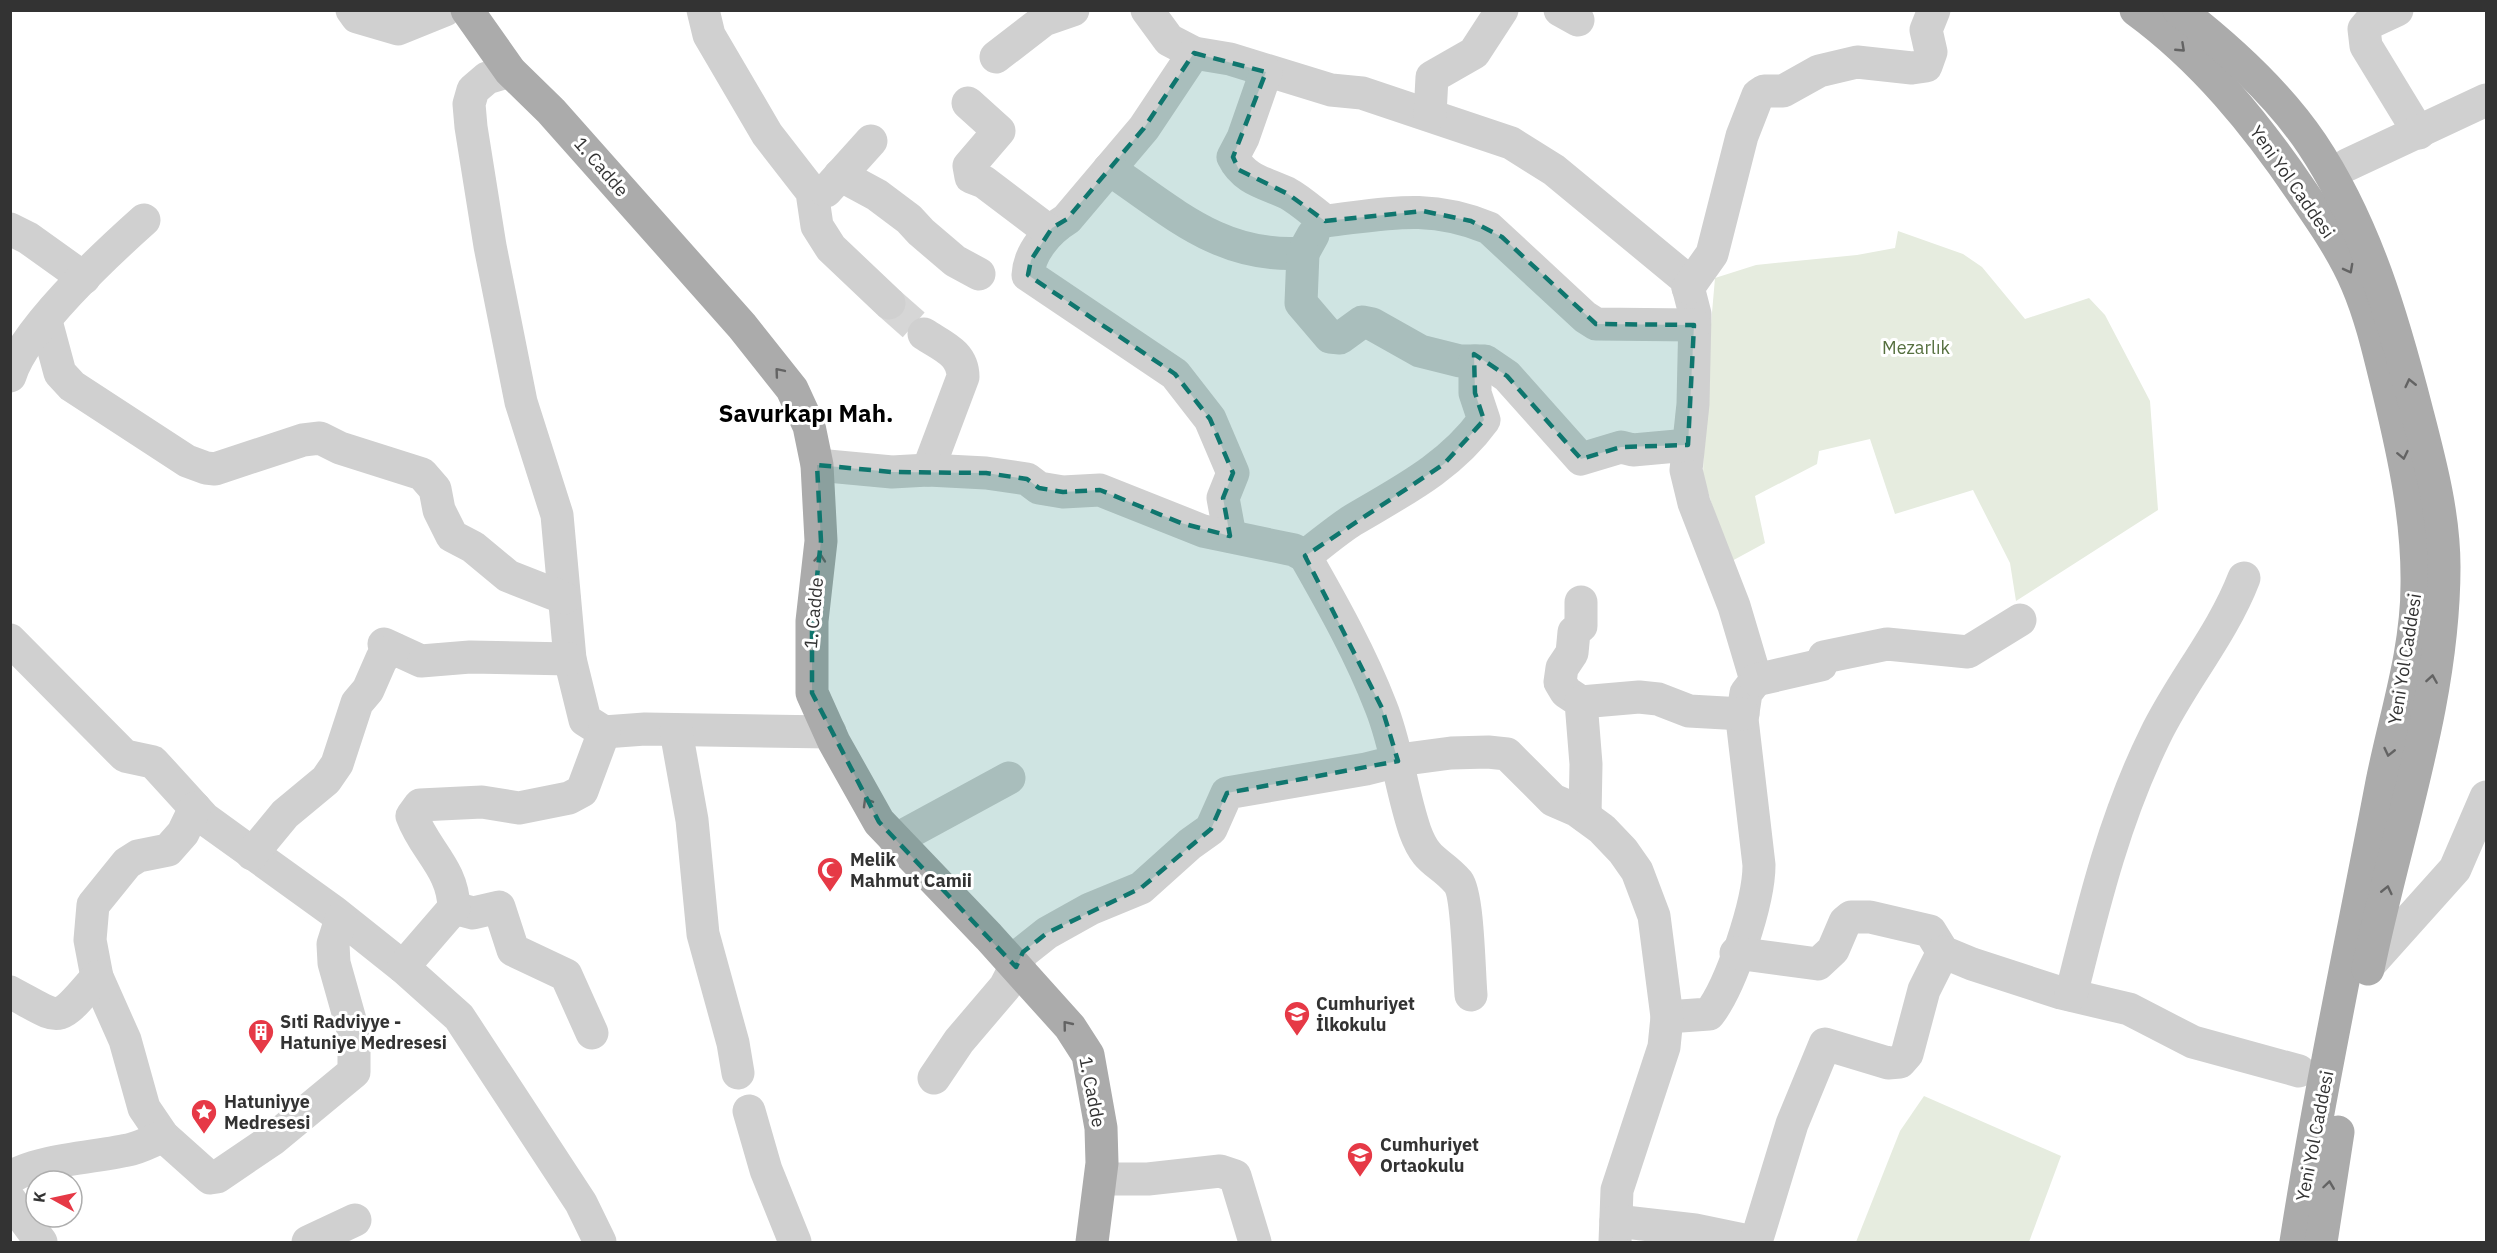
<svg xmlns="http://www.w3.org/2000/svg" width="2497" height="1253" font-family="'IBM Plex Sans',sans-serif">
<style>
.green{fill:#e6ecdf}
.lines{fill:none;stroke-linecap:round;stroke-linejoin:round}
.minor-tunnel{stroke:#d6d6d6;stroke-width:33;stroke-dasharray:33 16;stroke-linecap:butt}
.minor{stroke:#d0d0d0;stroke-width:33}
.major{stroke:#ababab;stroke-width:33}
.oneway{stroke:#636363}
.marked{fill:#0f766e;fill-opacity:0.2;stroke:#0f766e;stroke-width:4.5;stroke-dasharray:12 8;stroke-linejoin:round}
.labels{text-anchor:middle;stroke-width:6;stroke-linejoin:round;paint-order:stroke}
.street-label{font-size:18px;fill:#333;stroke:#fff}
.park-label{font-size:18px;fill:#56703f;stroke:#fff}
.poi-label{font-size:18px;font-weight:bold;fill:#333;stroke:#fff;text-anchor:start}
.district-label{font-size:24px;font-weight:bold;fill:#000;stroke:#fff}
</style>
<rect width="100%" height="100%" fill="#fff"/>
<g class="green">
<path d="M1898,231L1963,254L1982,267L2025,319L2089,298L2105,315L2150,401L2158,510L2016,601L2010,563L1973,490L1895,514L1870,439L1819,451L1817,464L1755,496L1765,543L1730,562L1703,476L1705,394L1715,278L1756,265L1857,255L1895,248Z"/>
<path d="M1924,1096L2061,1156L2029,1242H1856L1900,1131Z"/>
</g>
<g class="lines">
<path class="minor-tunnel" d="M889,303L924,334"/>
<g class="minor">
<path d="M352,10L357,17L398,29L445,10"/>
<path d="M703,10L709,35L767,134L812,192L817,226L831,248L889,303"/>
<path d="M1147,10L1169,40L1194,53L1230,59L1331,90L1362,93L1511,143L1554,170L1686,279L1695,314L1693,404L1686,470L1694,503L1734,606L1756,680L1746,693L1742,719L1759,865C1759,902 1731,986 1709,1014L1667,1017"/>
<path d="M1560,10L1578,20"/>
<path d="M2397,10L2369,23L2364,29L2366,46L2419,133"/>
<path d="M1194,53L1144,128L1067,219C1049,230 1029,252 1028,275L1175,374L1210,419L1233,473L1223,498L1230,536"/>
<path d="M996,57L1044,20L1073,10"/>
<path d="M510,71L487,78L473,90L469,104L471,127L490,246L521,402L557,515L570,659L585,720L604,732L645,729L830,732"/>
<path d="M1266,72L1243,138L1233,157C1244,180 1266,183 1287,193C1300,200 1313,212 1325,221C1387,214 1428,203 1489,228L1585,317L1596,324L1694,325"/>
<path d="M968,103L999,131L969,166L971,177L984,182L1050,232"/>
<path d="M1430,115L1432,77L1474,53L1502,10"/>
<path d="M2347,165L2486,100"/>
<path d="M1109,169C1173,212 1221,259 1303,253L1313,235"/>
<path d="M840,175L877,195L909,219L921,232L955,261L979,274"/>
<path d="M826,191L871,141"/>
<path d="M10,229L28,238L84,278"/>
<path d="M1303,253L1301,303L1330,337L1340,338L1362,322L1372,324L1420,351L1460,361H1485L1507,376L1581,459L1621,447L1633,450L1688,445"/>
<path d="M1688,288L1712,254L1742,136L1758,95L1764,91H1783L1819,71L1857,62L1912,68L1926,66L1931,52L1926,30L1934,10"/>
<path d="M46,321L60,373L72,386L187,461L206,468L215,469L303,440L320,438L340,448L422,474L435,489L439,510L452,536L473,547L508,576L564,598"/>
<path d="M924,334C942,346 963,353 963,377L928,470"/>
<path d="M10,376C24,330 107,253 144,220"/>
<path d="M817,465L892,472L928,470L986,473L1027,479L1039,488L1063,492L1100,490L1203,531L1294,550L1305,556C1333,605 1361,655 1381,707C1397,747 1401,790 1415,831C1427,864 1439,860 1458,882C1468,895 1469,973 1471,995"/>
<path d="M1305,556C1321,544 1337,530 1353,520C1402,491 1450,467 1484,420L1475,393V361"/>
<path d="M1581,602V626L1574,632L1572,653L1562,668L1560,682L1566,692L1581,702L1586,764L1585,816"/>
<path d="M10,640L125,756L153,762L205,819L334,912L403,967L459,1017L581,1203L600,1242"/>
<path d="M384,644L421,661L470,657L570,659"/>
<path d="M1756,680L1821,665L1824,657L1887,644L1968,652L2020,620"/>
<path d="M1581,702L1639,697L1658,699L1689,711L1743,714"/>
<path d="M676,731L692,820L703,934L733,1043L738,1073"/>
<path d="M195,808L183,833L168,850L138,856L127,863L93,905L90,940L97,977L125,1040L144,1108L163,1136L210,1178L217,1177L273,1139L354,1072V1034L334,963L333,944L341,919"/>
<path d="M895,840L1009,778"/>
<path d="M252,854L285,814L326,780L337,764L357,703L368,690L382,658L394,649"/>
<path d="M454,908L473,913L499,907L513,950L566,975L592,1033"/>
<path d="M1736,953L1818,964L1833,950L1845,922L1851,917H1870L1930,931L1943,952L1972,964L2061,993L2129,1009L2193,1042L2299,1071"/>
<path d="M2369,965L2455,869L2486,797"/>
<path d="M403,967L454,908C453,868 425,851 412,816L420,805L482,802L519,808L569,798L582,791L604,732"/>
<path d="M10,992C63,1020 55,1026 97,977"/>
<path d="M2071,995C2093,907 2114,819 2155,736C2181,682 2222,635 2244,578"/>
<path d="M934,1078L959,1041L1005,987L1023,952L1047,933L1090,909L1141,888L1190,844L1211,829L1227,793L1366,769L1406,759L1451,753L1488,752L1507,754L1553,800L1576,810L1602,829L1623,851L1637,871L1654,916L1667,1017L1664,1047L1617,1190L1615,1242"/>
<path d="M749,1111L766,1170L795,1242"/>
<path d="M10,1178C34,1160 101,1157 132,1149C143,1146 153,1141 163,1136"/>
<path d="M1101,1179H1148L1220,1171L1235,1176L1255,1242"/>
<path d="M10,1200L41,1242"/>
<path d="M1616,1221L1695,1230L1753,1242"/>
<path d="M308,1242L355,1220"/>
<path d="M1756,1242L1792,1124L1825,1044L1888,1063L1900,1062L1907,1054L1924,990L1943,952"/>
</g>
<g class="major">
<path d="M467,10L510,71L551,111L742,326L792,389L809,426L817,465L821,541L812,621V693L834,742L879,822L989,937L1070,1027L1088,1055L1101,1128L1102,1163L1092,1242"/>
<path d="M2136,10C2203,59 2256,124 2302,192C2322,221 2343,251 2357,284C2372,319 2380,357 2389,393C2404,456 2418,520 2417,585C2417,652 2395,717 2382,782C2353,935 2320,1088 2296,1242"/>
<path d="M2179,10C2228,48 2277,92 2312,144C2366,225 2393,319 2417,412C2430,462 2444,514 2444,567C2444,703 2395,836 2368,969"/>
<path d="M2321,1242L2338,1132"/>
</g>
</g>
<defs><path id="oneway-chevron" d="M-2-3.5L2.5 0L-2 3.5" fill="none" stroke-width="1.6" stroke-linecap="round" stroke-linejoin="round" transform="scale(1.5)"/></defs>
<g class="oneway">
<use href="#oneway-chevron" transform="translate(2181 48) rotate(43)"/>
<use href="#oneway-chevron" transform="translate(2349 269) rotate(62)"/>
<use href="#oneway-chevron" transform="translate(779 372) rotate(-130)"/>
<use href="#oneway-chevron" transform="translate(2410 383) rotate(-103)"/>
<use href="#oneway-chevron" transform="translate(2403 455) rotate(78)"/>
<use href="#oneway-chevron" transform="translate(820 558) rotate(-85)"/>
<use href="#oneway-chevron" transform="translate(2432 679) rotate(-81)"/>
<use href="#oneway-chevron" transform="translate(2389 752) rotate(103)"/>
<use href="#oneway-chevron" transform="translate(867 802) rotate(-120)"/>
<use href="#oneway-chevron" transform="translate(2387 890) rotate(-77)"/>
<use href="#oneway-chevron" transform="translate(1067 1025) rotate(-129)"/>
<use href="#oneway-chevron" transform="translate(2329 1185) rotate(-82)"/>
</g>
<path class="marked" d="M1194,53L1266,72L1233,157L1239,170L1288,194L1325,221L1423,211L1471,221L1502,237L1596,324L1694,325L1688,445L1621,447L1581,459L1507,376L1474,354L1475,393L1484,420L1444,464L1305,556L1382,708L1398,761L1227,793L1211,829L1141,888L1047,933L1023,952L1016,967L879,822L812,693V621L821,541L817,465L892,472L986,473L1027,479L1039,488L1063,492L1100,490L1181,523L1230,536L1223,498L1233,473L1210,419L1175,374L1028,275L1031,260L1052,228L1067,219L1144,128Z"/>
<defs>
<g id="mosque-pin" transform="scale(1.35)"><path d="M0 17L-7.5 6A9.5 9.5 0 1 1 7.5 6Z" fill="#e63946" stroke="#fff"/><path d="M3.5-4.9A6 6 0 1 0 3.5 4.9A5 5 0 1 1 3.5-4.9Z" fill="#fff"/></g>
<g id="school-pin" transform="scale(1.35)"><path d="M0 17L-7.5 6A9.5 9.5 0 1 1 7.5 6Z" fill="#e63946" stroke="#fff"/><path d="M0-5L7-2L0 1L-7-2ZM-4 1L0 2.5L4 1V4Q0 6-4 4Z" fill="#fff"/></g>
<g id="building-pin" transform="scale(1.35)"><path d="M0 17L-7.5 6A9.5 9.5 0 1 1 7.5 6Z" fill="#e63946" stroke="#fff"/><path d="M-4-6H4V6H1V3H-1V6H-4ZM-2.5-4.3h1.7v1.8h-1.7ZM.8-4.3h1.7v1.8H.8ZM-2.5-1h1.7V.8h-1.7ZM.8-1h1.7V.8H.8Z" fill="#fff"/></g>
<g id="sight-pin" transform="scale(1.35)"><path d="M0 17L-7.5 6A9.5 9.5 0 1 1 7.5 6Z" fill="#e63946" stroke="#fff"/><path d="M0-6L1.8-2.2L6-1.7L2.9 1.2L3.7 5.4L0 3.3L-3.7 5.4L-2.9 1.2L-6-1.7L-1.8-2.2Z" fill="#fff"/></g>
</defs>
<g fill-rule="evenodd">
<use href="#mosque-pin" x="830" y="870"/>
<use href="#school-pin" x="1297" y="1014"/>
<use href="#building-pin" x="261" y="1032"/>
<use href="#sight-pin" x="204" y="1112"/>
<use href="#school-pin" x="1360" y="1155"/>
</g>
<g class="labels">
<g class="street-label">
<text transform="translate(601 167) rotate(49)" y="6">1. Cadde</text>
<text transform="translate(2292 182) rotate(55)" y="6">Yeni Yol Caddesi</text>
<text transform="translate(814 613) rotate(-85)" y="6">1. Cadde</text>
<text transform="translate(2405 659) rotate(-81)" y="6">Yeni Yol Caddesi</text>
<text transform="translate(1092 1092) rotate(79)" y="6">1. Cadde</text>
<text transform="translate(2315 1136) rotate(-79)" y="6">Yeni Yol Caddesi</text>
</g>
<g class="park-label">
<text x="1916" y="354">Mezarlık</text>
</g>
<g class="poi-label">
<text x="850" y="866">Melik<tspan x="850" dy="21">Mahmut Camii</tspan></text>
<text x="1316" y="1010">Cumhuriyet<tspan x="1316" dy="21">İlkokulu</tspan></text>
<text x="280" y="1028">Sıti Radviyye -<tspan x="280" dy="21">Hatuniye Medresesi</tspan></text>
<text x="224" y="1108">Hatuniyye<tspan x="224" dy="21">Medresesi</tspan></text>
<text x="1380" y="1151">Cumhuriyet<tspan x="1380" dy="21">Ortaokulu</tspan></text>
</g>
<g class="district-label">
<text x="806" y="422">Savurkapı Mah.</text>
</g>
</g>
<rect width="2497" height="1253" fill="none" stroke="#333333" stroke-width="24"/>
<g transform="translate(54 1199) rotate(278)"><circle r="28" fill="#ffffff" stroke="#adadad" stroke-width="1.5"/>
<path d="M0-4.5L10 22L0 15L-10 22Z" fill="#e63946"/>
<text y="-9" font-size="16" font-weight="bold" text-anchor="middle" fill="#333333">K</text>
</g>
</svg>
